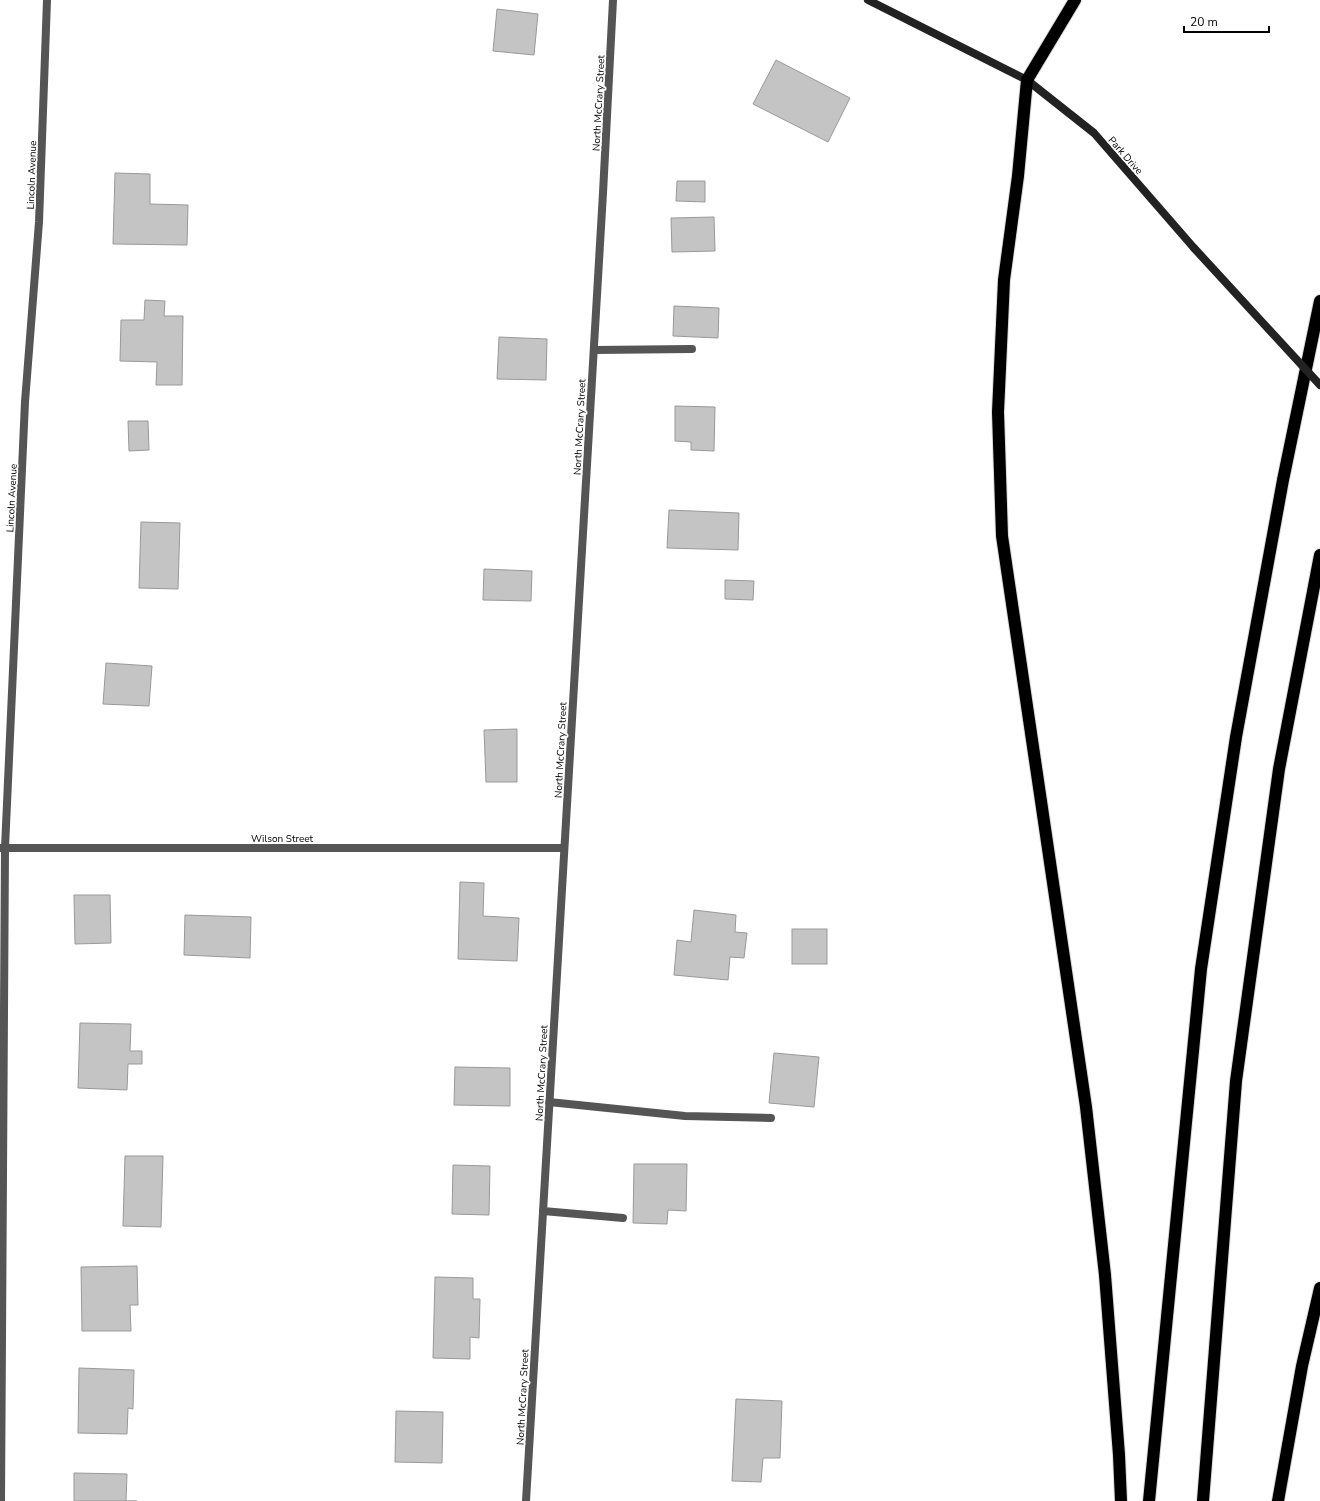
<svg xmlns="http://www.w3.org/2000/svg" width="1320" height="1501" font-family="'Nunito Sans',sans-serif">
<style>
.building{fill:#c4c4c4;stroke:#999}
.lines{fill:none;stroke-linecap:round;stroke-linejoin:round}
.highway-casing{stroke:#dbdbdb;stroke-width:14}
.lane{stroke:#555;stroke-width:8}
.street{stroke:#555;stroke-width:8}
.secondary{stroke:#222;stroke-width:8}
.highway{stroke:#000;stroke-width:12}
.secondary-bridge{stroke:#222;stroke-width:8}
.labels{text-anchor:middle;stroke-width:3.5;stroke-linejoin:round;paint-order:stroke}
.street-label{font-size:10px;fill:#000;stroke:#fff}
</style>
<rect width="100%" height="100%" fill="#fff"/>
<g class="building">
<path d="M497,9L538,14L534,55L493,51Z"/>
<path d="M776,60L850,98L828,142L753,104Z"/>
<path d="M115,173L150,174V204L188,205L187,245L113,244Z"/>
<path d="M677,181H705V202L676,201Z"/>
<path d="M714,217L715,251L672,252L671,218Z"/>
<path d="M145,300L165,301L164,316H183L182,385H156L157,362L120,361L121,320H144Z"/>
<path d="M674,306L719,308L718,338L673,336Z"/>
<path d="M499,337L547,339L546,380L497,379Z"/>
<path d="M675,406L715,407L714,451L691,450V442L675,441Z"/>
<path d="M128,421H148L149,450L129,451Z"/>
<path d="M669,510L739,513L738,550L667,548Z"/>
<path d="M141,522L180,523L178,589L139,588Z"/>
<path d="M484,569L532,571L531,601L483,600Z"/>
<path d="M725,580L754,581L753,600L725,599Z"/>
<path d="M106,663L152,666L149,706L103,704Z"/>
<path d="M517,729V782H486L484,730Z"/>
<path d="M460,882L484,883L483,916L519,918L517,961L458,959Z"/>
<path d="M74,895H110L111,943L75,944Z"/>
<path d="M694,910L736,915L735,932L747,933L744,958L730,957L728,980L674,975L677,940L691,942Z"/>
<path d="M185,915L251,917L250,958L184,955Z"/>
<rect x="792" y="929" width="35" height="35"/>
<path d="M80,1023L131,1024L130,1051H142V1064H128L127,1090L78,1088Z"/>
<path d="M774,1053L819,1057L814,1107L769,1103Z"/>
<path d="M455,1067L510,1068V1106L454,1105Z"/>
<path d="M125,1156H163L161,1227L123,1226Z"/>
<path d="M634,1164H687L686,1211L668,1210L667,1224L633,1223Z"/>
<path d="M453,1165L490,1166L489,1215L452,1214Z"/>
<path d="M137,1266L138,1305H130L131,1331H82L81,1267Z"/>
<path d="M435,1277L473,1278V1299H480L479,1338L470,1337V1359L433,1358Z"/>
<path d="M79,1368L134,1370L133,1409L128,1408L127,1434L78,1433Z"/>
<path d="M736,1399L782,1401L780,1458H763L761,1482L732,1481Z"/>
<path d="M396,1411L443,1412L442,1463L395,1462Z"/>
<path d="M74,1473L127,1474L126,1501H137H74Z"/>
</g>
<g class="lines">
<g class="highway-casing">
<g id="highway">
<path d="M1075,0L1027,80L1018,176L1004,280L998,412L1002,536L1086,1107L1105,1275L1119,1455L1121,1501"/>
<path d="M1149,1501L1201,969L1236,737L1283,480L1320,301"/>
<path d="M1203,1501L1236,1081L1279,769L1320,555"/>
<path d="M1278,1501L1302,1366L1320,1288"/>
</g>
</g>
<g class="lane">
<path d="M594,350L692,349"/>
<path d="M549,1102L685,1116L771,1118"/>
<path d="M543,1211L623,1218"/>
</g>
<g class="street">
<path d="M1,848H564"/>
<path d="M1,1501L5,848L25,402L39,222L47,0"/>
<path d="M526,1501L603,193L613,0"/>
</g>
<path class="secondary" d="M868,0L1027,80L1094,133L1194,248"/>
<use href="#highway" class="highway"/>
<path class="secondary-bridge" d="M1194,248L1320,385"/>
</g>
<g class="labels">
<g class="street-label">
<text transform="translate(598 103) rotate(-87)" y="4">North McCrary Street</text>
<text transform="translate(1126 155) rotate(49)" y="4">Park Drive</text>
<text transform="translate(31 175) rotate(-88)" y="4">Lincoln Avenue</text>
<text transform="translate(579 427) rotate(-87)" y="4">North McCrary Street</text>
<text transform="translate(11 498) rotate(-87)" y="4">Lincoln Avenue</text>
<text transform="translate(560 750) rotate(-87)" y="4">North McCrary Street</text>
<text x="282" y="842">Wilson Street</text>
<text transform="translate(541 1073) rotate(-87)" y="4">North McCrary Street</text>
<text transform="translate(522 1397) rotate(-87)" y="4">North McCrary Street</text>
</g>
</g>
<path d="M1184 26v6h85v-6" fill="none" stroke="#000000" stroke-width="2"/>
<text x="1190" y="26" font-size="12" fill="#000000" stroke="#ffffff" stroke-width="3" paint-order="stroke">20 m</text>
</svg>
